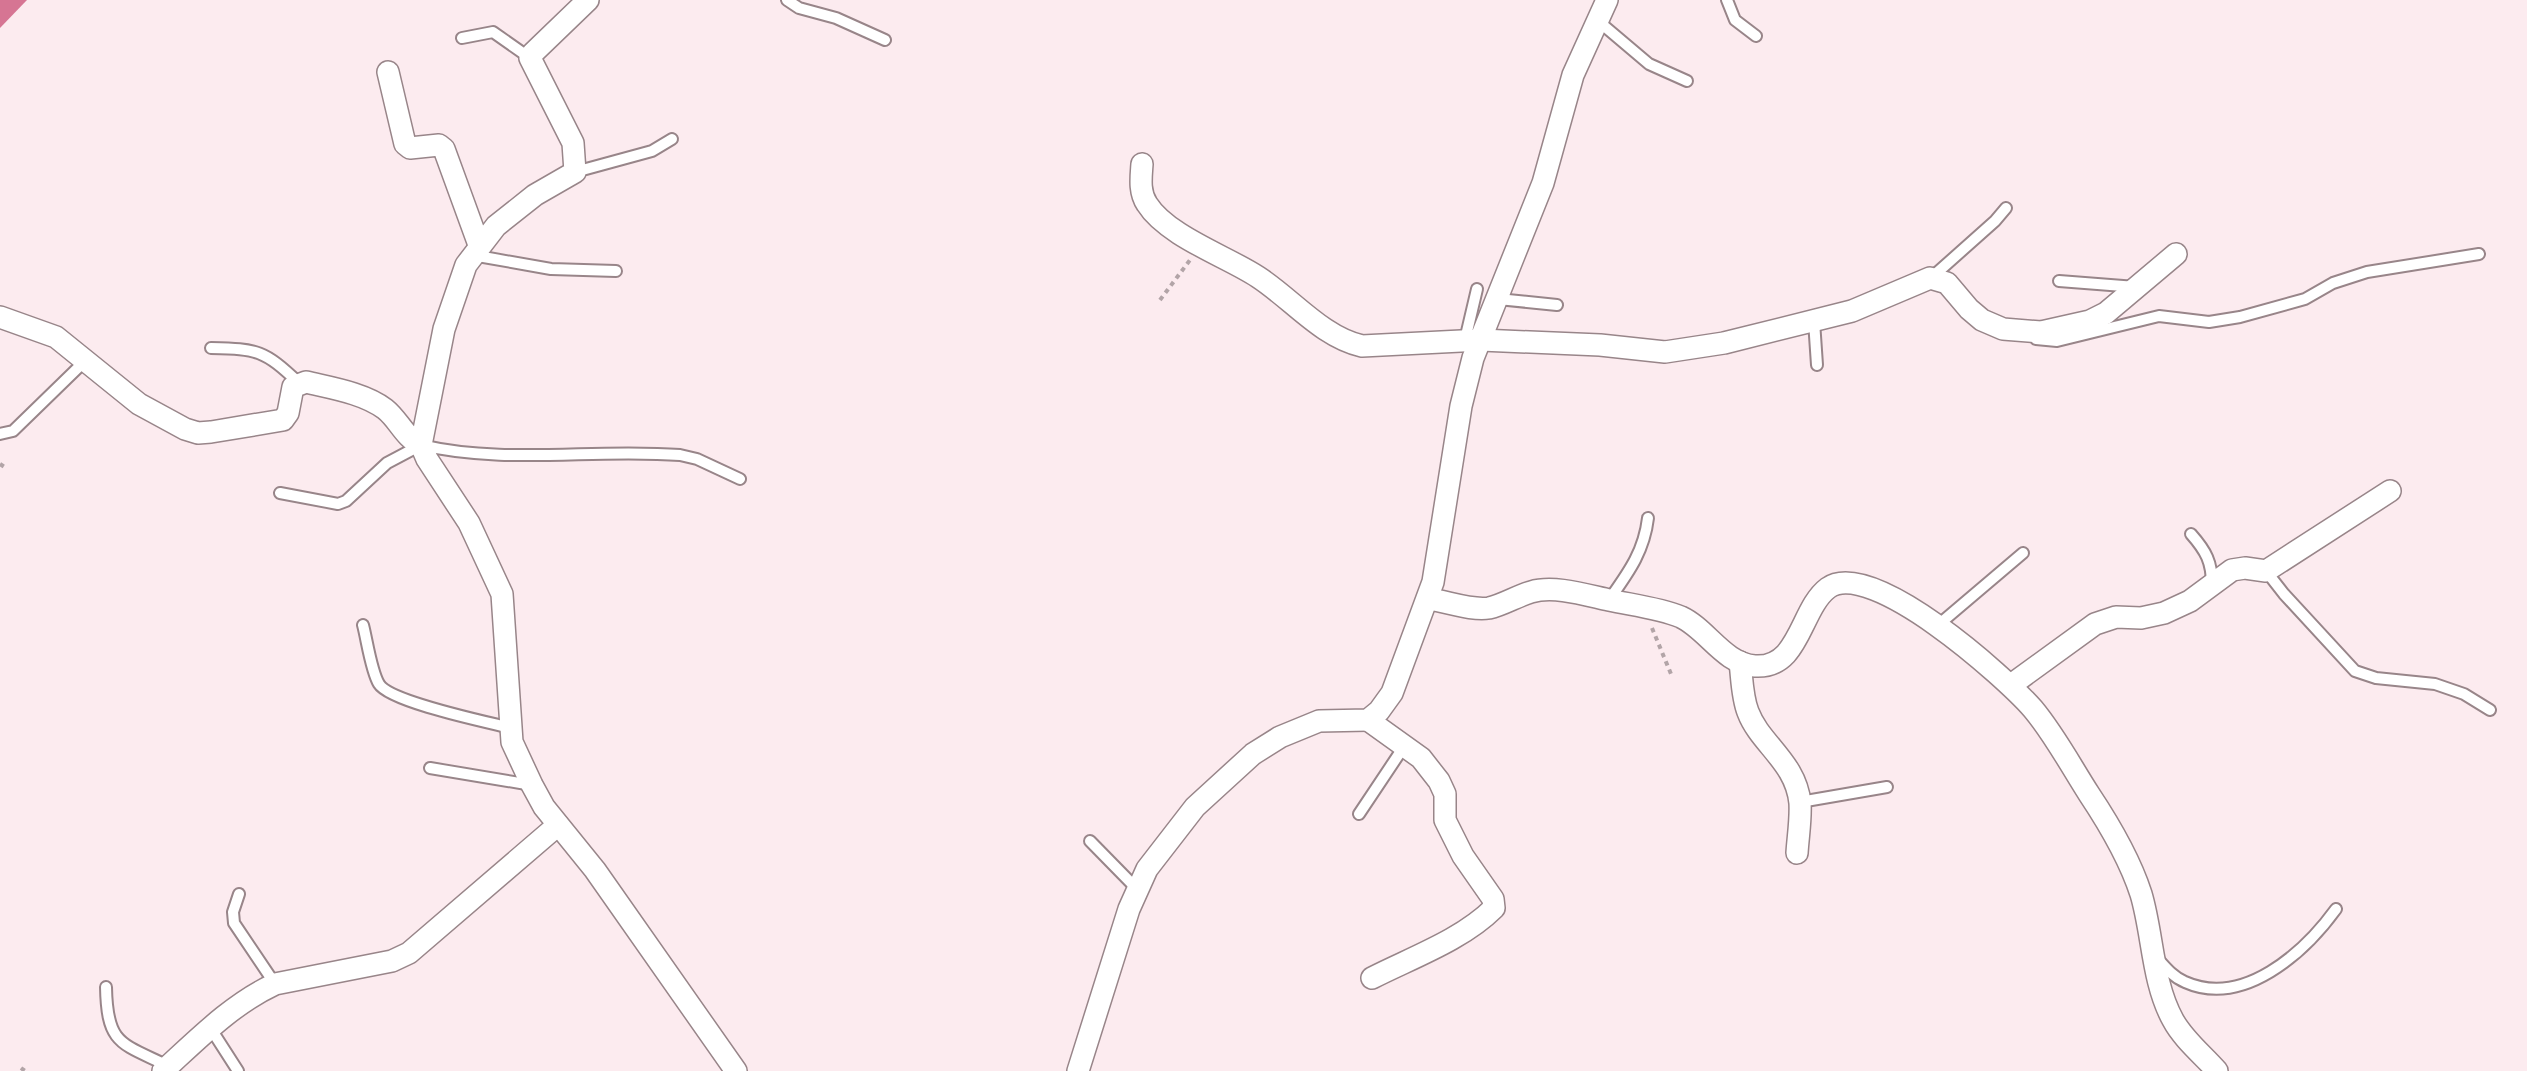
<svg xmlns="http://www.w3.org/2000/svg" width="2527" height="1071" font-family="'Source Sans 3',sans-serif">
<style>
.water{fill:#d67593}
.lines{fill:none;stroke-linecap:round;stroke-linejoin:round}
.lane-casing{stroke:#988589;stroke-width:14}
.street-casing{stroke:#988589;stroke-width:24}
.path{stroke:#b2a4a7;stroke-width:4;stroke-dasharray:4.5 4.5;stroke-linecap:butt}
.lane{stroke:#fff;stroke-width:10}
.street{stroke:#fff;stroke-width:21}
</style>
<rect width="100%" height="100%" fill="#fcebef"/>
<path class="water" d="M0,0H27L0,28Z"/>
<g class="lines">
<g class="lane-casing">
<g id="lane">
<path d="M787,0L799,8L836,18L885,40"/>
<path d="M1727,0L1735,20L1756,36"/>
<path d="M1597,20L1649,64L1687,81"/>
<path d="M462,38L493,32L530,58"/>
<path d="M575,172L652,151L672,139"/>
<path d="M472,255L551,269L616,271"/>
<path d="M1931,278L1995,221L2006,208"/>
<path d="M2059,281L2136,287"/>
<path d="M1498,299L1557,305"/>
<path d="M1814,321L1817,365"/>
<path d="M2036,339L2057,341L2159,316L2209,322L2240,317L2305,299L2333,283L2367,272L2479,254"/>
<path d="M1465,340L1477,289"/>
<path d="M211,348C258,349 264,350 299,383"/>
<path d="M0,434L13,431L86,360"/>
<path d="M280,493L338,504L346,501L387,463L421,445C506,465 595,448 680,455L697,459L740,479"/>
<path d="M2191,534C2206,551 2212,562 2212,585"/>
<path d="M2266,571L2284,594L2355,671L2376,678L2435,684L2464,694L2490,710"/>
<path d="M1609,600C1628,573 1644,552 1648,518"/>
<path d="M363,625C367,640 371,671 379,684C390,702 487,722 511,728"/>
<path d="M1937,626L2023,553"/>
<path d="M430,768L532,785"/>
<path d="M1800,802L1887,787"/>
<path d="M1359,814L1405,745"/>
<path d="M1090,841L1138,890"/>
<path d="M239,894L233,912L234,923L275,984"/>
<path d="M2157,958C2165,967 2173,977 2185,982C2243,1008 2304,953 2336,909"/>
<path d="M106,987C107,1045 121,1043 168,1066"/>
<path d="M211,1029L238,1071"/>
</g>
</g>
<g class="street-casing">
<g id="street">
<path d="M588,0L533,53L530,58L573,143L575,172L535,195L496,226L466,265L444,329L421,445L427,459L469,523L502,594L512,742L532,785L544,807L595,870L736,1071"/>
<path d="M388,72L405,144L410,148L439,145L444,149L479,245"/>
<path d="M1142,164C1141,178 1139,192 1147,204C1167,236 1228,257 1258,277C1292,299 1322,337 1362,346L1481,340L1600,345L1665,352L1724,343L1852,311L1930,278L1947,283L1969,309L1982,320L2003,329L2041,332L2090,321L2106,313L2176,254"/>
<path d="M0,317L56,337L139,404L185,429L198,433L211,432L283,420L288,413L293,387L306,382C331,388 364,393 385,409C399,420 404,437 421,445"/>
<path d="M1428,599C1446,601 1471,611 1489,608C1503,605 1517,596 1531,592C1554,585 1586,595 1609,600C1632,605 1659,608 1681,617C1707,629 1724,664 1755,666C1800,669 1800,609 1828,588C1871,557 2005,677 2033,709C2054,734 2071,766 2089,794C2109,824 2130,860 2141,894C2153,934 2152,982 2173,1020C2183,1039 2203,1055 2217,1071"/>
<path d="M1740,662C1742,678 1742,697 1748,712C1760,744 1796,762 1800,803C1801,819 1798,837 1797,853"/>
<path d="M2011,685L2095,624L2116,617L2141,618L2164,613L2190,601L2232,570L2245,568L2266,571L2390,491"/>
<path d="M1368,720L1421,758L1439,781L1445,794V820L1463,856L1493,899L1494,908C1462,940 1411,958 1372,978"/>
<path d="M163,1071C198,1039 232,1004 275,984L392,961L409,953L558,825"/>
<path d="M1078,1071L1129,909L1147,869L1195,807L1253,754L1280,737L1319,721L1368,720L1379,711L1392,693L1433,582L1461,406L1473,358L1543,183L1573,75L1607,0"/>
</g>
</g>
<g class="path">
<path d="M1160,300L1190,260"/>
<path d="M0,464L6,468"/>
<path d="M1652,628L1671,674"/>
<path d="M21,1068L25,1071"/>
</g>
<use href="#lane" class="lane"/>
<use href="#street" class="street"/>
</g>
</svg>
